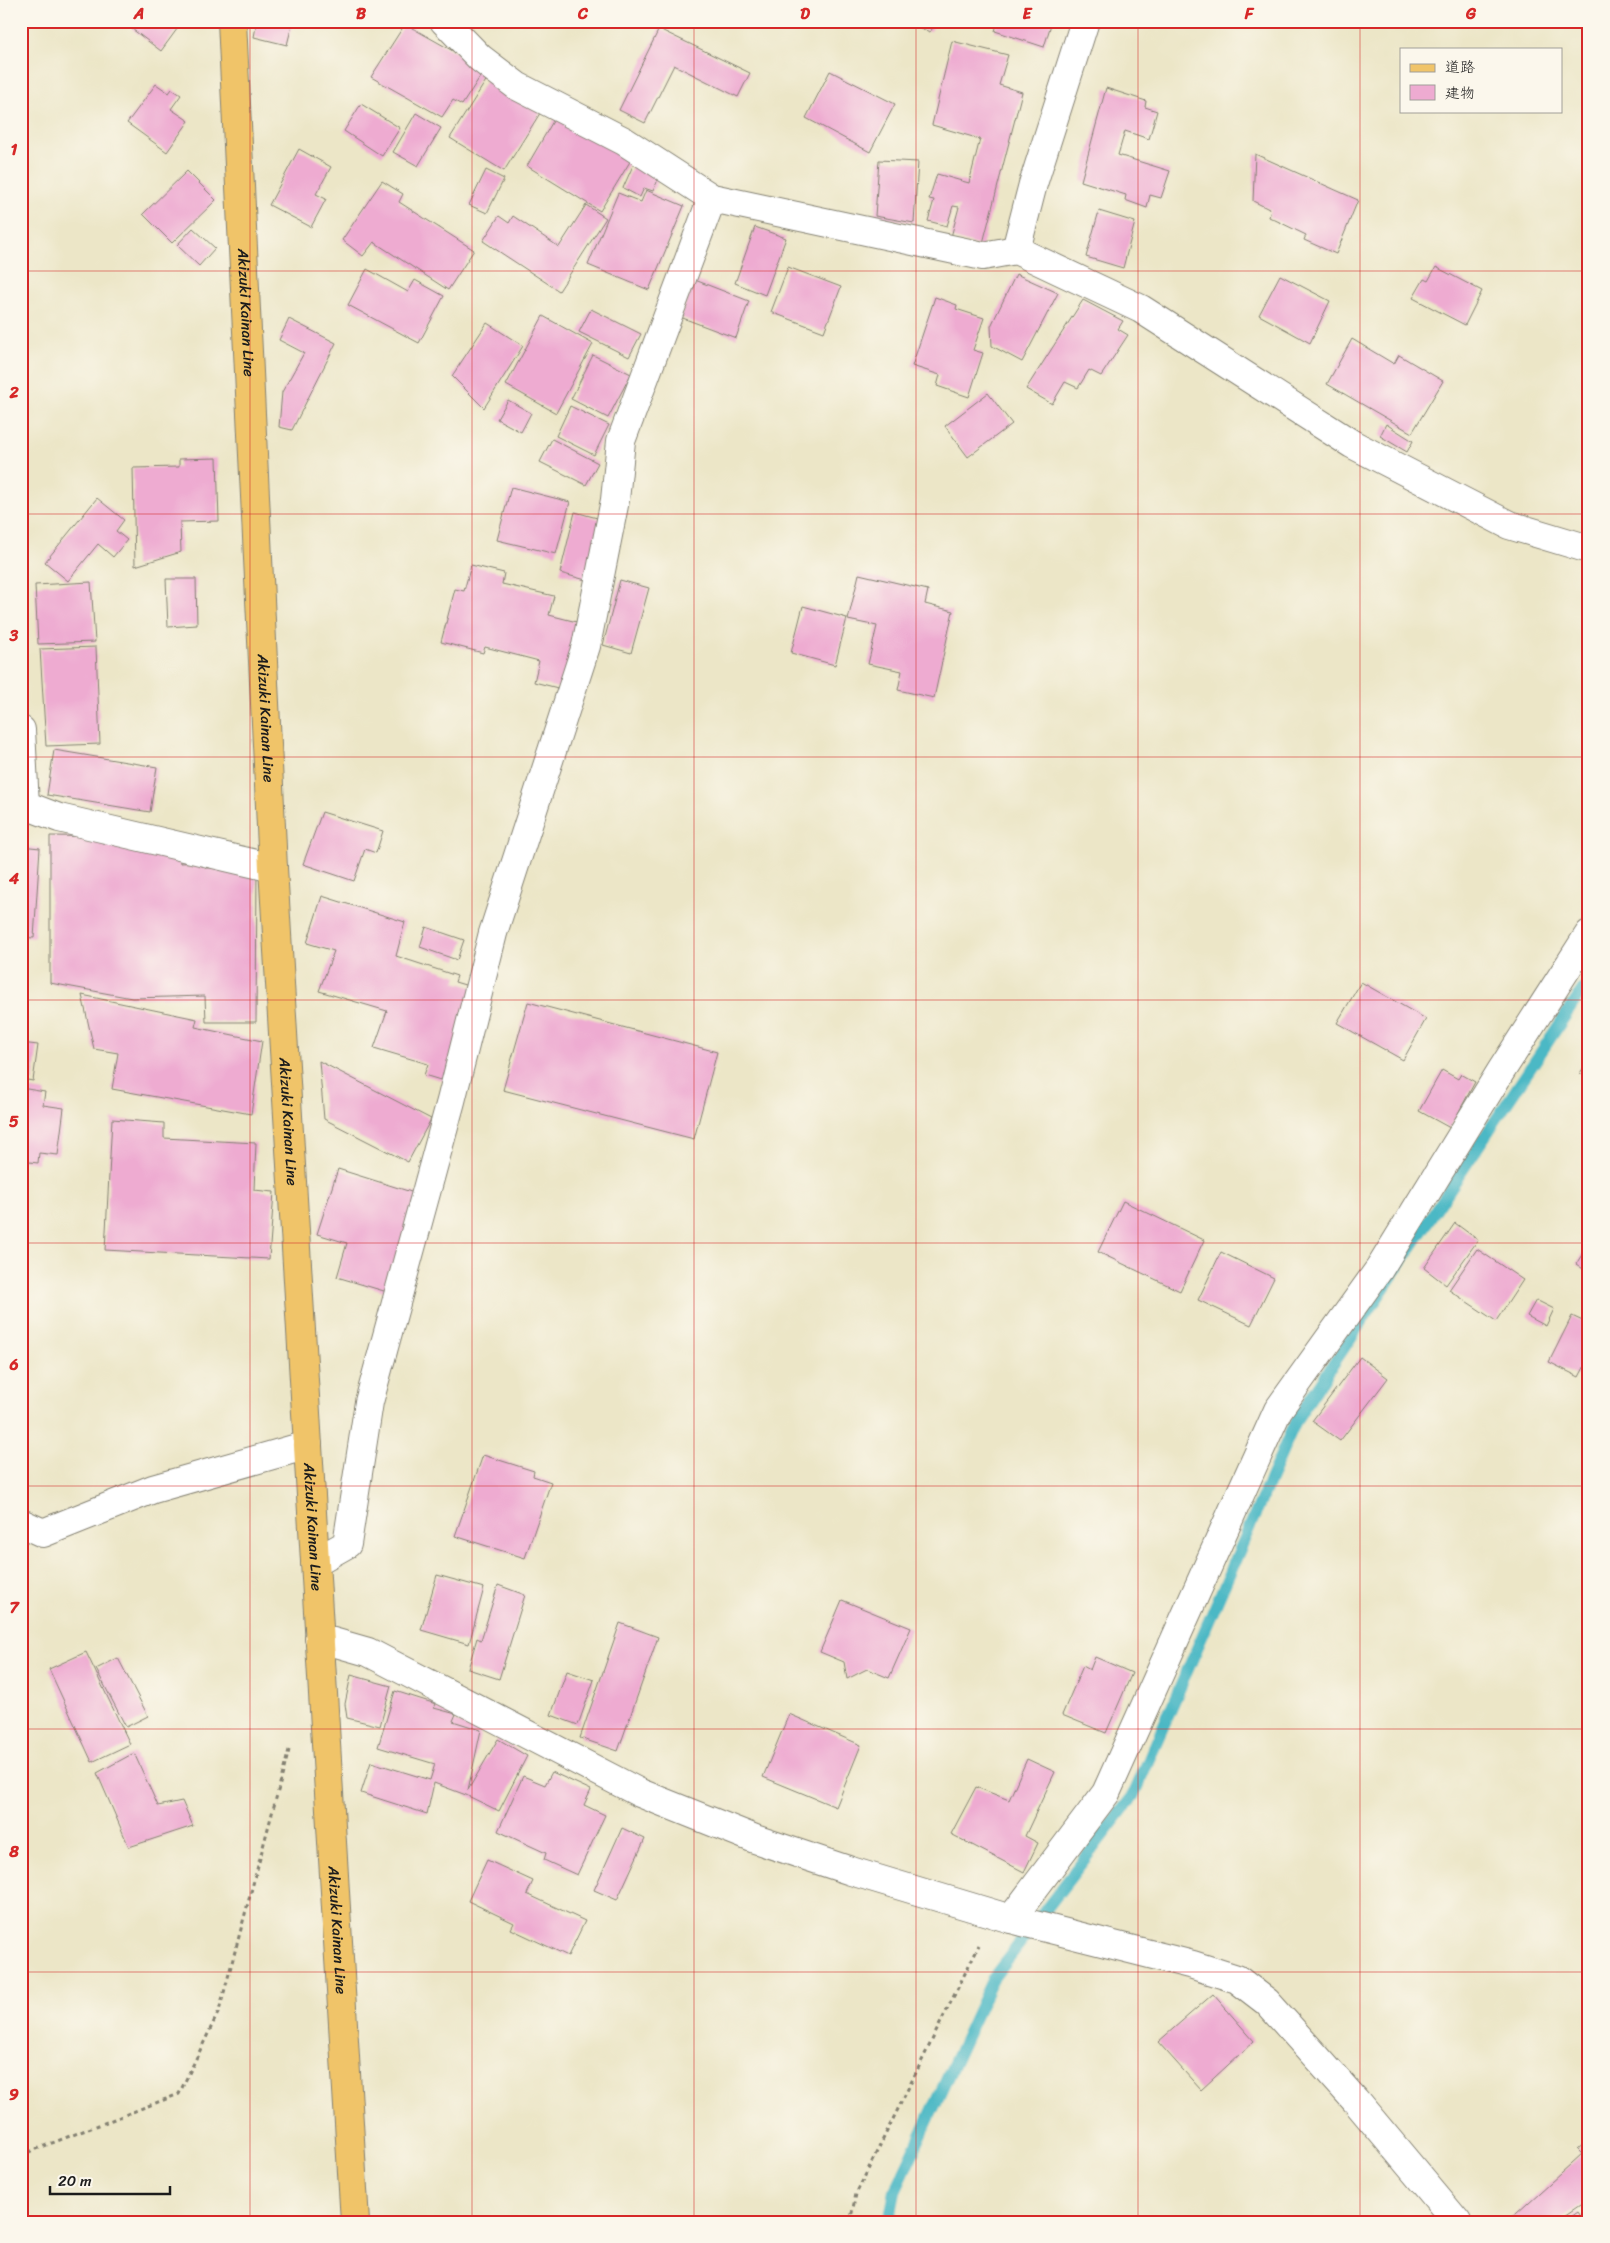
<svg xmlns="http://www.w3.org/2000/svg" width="1610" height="2243" font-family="Sriracha,'Klee One',sans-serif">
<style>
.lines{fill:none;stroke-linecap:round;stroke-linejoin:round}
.stream{stroke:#4bb8c5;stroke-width:12}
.building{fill:#eeabd1}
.minor-casing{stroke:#848172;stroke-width:30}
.major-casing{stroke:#848172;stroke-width:30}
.path{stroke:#848172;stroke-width:3;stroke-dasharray:4 4;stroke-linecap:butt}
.minor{stroke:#fff;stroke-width:28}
.major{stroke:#f0c469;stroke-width:28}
.grid{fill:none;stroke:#d62828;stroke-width:1;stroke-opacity:0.55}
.labels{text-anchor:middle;stroke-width:4;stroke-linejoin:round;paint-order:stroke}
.street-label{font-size:15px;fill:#1c1c1c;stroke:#fbf7ec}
.neatline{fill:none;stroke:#d62828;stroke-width:2}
.grid-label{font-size:16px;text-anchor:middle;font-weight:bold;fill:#d62828}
</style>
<rect width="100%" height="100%" fill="#fbf7ec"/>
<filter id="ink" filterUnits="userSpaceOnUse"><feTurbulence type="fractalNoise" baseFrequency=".02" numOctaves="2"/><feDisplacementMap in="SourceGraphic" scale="10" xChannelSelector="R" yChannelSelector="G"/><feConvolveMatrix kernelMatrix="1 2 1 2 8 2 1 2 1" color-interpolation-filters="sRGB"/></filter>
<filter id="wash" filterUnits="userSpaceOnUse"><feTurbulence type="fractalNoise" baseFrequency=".0096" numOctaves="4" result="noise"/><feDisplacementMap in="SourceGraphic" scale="20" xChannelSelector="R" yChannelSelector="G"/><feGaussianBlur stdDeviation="1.12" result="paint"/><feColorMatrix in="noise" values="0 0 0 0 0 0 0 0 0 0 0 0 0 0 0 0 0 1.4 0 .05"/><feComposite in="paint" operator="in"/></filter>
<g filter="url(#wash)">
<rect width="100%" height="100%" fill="#ece6c7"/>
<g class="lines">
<path class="stream" d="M889,2222L895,2192L993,1978L1133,1796L1296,1420L1589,980"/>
</g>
<g id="blocks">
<g class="building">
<path d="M137,21H183L161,51L132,29Z"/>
<path d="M257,21H293L287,45L254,37Z"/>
<path d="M897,21H937L930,32L908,23L907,26Z"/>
<path d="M998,21H1052L1044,47L995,31Z"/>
<path d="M405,24L485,69L462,105L453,100L442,117L371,77Z"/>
<path d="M659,29L750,73L738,97L674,65L645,123L619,110Z"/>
<path d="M952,41L1008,55L999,85L1022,92L982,247L951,237L959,207L953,206L947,226L928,221L934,200L929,199L937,174L969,183L980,139L932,125Z"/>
<path d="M830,71L895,104L870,152L806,118Z"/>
<path d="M487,79L542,110L504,171L450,138Z"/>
<path d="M156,84L169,93L172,89L181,95L171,109L189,121L167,152L127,123Z"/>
<path d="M1106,88L1146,101L1145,107L1157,111L1149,139L1125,131L1118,155L1170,171L1161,198L1150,195L1147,208L1125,200L1126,195L1081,181Z"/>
<path d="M361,104L400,128L382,156L344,131Z"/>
<path d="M416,113L441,128L418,166L393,152Z"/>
<path d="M556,116L631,160L600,211L527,166Z"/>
<path d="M299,149L331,167L316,194L326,199L311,227L269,205Z"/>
<path d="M1255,154L1358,200L1336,254L1304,240L1306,235L1269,217L1271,210L1253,201Z"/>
<path d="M879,160L918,162L914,223L875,216Z"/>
<path d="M635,161L661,173L653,191L644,188L640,197L623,188Z"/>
<path d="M486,170L504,179L487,213L469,205Z"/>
<path d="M187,171L216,200L172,243L143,214Z"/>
<path d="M382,181L403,194L399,202L474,250L448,290L374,242L363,256L342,240Z"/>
<path d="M646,190L684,206L649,290L588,265L618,193L641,202Z"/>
<path d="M586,205L606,218L559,291L483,241L499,216L509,223L513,216L559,247Z"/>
<path d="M1099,211L1135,222L1123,268L1086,257Z"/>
<path d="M755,227L786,238L765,295L735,283Z"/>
<path d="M193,228L215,248L199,266L177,245Z"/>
<path d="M788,267L841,287L824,332L771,312Z"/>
<path d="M1436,267L1482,291L1465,325L1413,298L1424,279L1428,281Z"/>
<path d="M367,269L408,292L415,280L444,296L419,343L348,305Z"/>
<path d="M1016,274L1058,293L1022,362L992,346L991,326Z"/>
<path d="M1280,275L1330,301L1310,343L1259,315Z"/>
<path d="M695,280L749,301L736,338L680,317Z"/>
<path d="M935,297L957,305L956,309L984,318L973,350L983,353L969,397L937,386L940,375L912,366Z"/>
<path d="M1083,300L1123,321L1118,329L1128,335L1101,376L1089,370L1078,388L1065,382L1052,404L1026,389Z"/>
<path d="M591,309L641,334L629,357L579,332Z"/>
<path d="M543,316L593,344L556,413L506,385Z"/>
<path d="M289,319L336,343L292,430L279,427L282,392L304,353L279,340Z"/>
<path d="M487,323L523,346L484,408L452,376Z"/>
<path d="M1352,339L1394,364L1399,355L1443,381L1412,433L1327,384Z"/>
<path d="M593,355L631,374L608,418L571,399Z"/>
<path d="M988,393L1012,424L968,457L945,426Z"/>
<path d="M508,400L531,413L521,432L497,419Z"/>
<path d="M570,406L609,425L594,455L556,436Z"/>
<path d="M1386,424L1413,441L1407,452L1380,436Z"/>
<path d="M552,439L598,463L586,485L540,462Z"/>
<path d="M217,458L219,521L180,522L181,552L135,566L133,468L179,467V459Z"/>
<path d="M511,487L570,502L556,554L497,540Z"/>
<path d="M97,498L124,520L116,531L127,540L113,557L98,544L68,581L45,562Z"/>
<path d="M575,512L601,519L586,580L560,573Z"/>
<path d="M471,565L504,573L502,584L554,596L549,615L581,623L562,689L534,682L539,661L485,647L483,653L441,642L455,589L464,591Z"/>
<path d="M859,574L928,590L925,604L953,611L934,698L898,690L902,671L868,664L877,626L848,620Z"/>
<path d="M166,579H196L197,625L168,627Z"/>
<path d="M620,580L649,588L631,653L603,645Z"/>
<path d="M91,582L95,642L38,644L35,585Z"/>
<path d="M803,606L847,618L835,665L791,653Z"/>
<path d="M96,647L100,744L46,746L40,649Z"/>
<path d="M54,750L157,767L150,812L47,795Z"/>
<path d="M322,812L383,831L376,853L365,849L354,881L303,864Z"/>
<path d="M50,836L132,837L179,849L180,863L206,862V868H257L256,1022H206L205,996L132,998L50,983Z"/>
<path d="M21,846L40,848L34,938L21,937Z"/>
<path d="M322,896L405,922L396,956L457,976L455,982L475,988L447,1082L424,1075L428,1064L374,1048L387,1011L319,991L334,951L307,943Z"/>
<path d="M426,927L464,940L457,960L420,947Z"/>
<path d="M21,949H25L23,970L21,969Z"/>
<path d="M1361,982L1426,1019L1403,1060L1337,1023Z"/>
<path d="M82,995L197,1019L195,1027L262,1041L251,1114L112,1089L118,1053L94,1049Z"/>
<path d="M528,1002L717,1052L694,1139L503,1090Z"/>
<path d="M21,1043L38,1045L33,1081L21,1079Z"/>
<path d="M1589,1060V1079L1580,1073Z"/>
<path d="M319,1061L431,1119L408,1162L324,1119Z"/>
<path d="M1442,1070L1458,1079L1461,1074L1475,1082L1450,1128L1419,1111Z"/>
<path d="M21,1088L45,1092L43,1105L64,1108L58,1155L39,1153L38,1163L21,1161Z"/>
<path d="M112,1119L164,1123V1138L256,1143L254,1190L274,1192L269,1259L105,1250Z"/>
<path d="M338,1169L424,1196L394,1294L337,1277L347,1243L317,1234Z"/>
<path d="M1123,1201L1204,1240L1180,1291L1098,1252Z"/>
<path d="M1455,1223L1478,1240L1446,1285L1424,1268Z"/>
<path d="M1589,1244V1273L1576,1264Z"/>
<path d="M1477,1249L1523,1280L1496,1321L1449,1290Z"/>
<path d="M1221,1252L1274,1278L1251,1325L1198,1300Z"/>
<path d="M1536,1300L1554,1309L1546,1326L1527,1316Z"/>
<path d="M1572,1316L1589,1324V1358L1579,1377L1549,1362Z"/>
<path d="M1360,1357L1388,1378L1340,1441L1312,1421Z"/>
<path d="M483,1455L534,1471L533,1476L551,1482L525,1558L455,1536Z"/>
<path d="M437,1575L484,1588L469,1644L421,1630Z"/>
<path d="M498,1585L525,1595L499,1679L468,1669L477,1638L481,1640Z"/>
<path d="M842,1600L911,1628L889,1678L867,1669L847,1679L844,1662L820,1652Z"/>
<path d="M620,1623L658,1637L618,1751L580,1738Z"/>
<path d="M86,1652L130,1744L92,1762L49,1669Z"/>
<path d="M1095,1657L1132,1673L1106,1733L1062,1715L1083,1666L1090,1670Z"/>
<path d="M118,1658L148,1716L126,1727L96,1669Z"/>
<path d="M567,1671L594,1680L578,1725L551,1715Z"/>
<path d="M351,1675L391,1686L380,1726L347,1718L345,1704Z"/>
<path d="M395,1691L436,1704L434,1708L456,1714L453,1721L481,1730L468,1790L498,1739L527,1756L499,1811L466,1795L434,1783L427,1814L361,1793L371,1762L430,1780L435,1764L378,1747Z"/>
<path d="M789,1714L861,1745L836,1807L763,1777Z"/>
<path d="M134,1753L158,1806L182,1801L193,1826L129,1847L97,1773Z"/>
<path d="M1027,1759L1055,1772L1025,1836L1038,1843L1024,1872L951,1834L976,1787L1009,1800Z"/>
<path d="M552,1772L591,1790L584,1805L605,1815L577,1875L544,1860L546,1853L498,1831L523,1776L545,1785Z"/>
<path d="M622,1828L645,1839L617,1900L594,1890Z"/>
<path d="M487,1860L533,1881L527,1894L585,1921L568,1956L511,1929L514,1923L468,1901Z"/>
<path d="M1213,1994L1254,2041L1201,2090L1158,2042Z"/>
<path d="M1589,2140V2199L1555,2222H1507L1582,2154L1578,2150Z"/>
<path d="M1578,2212L1585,2222H1564Z"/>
</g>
</g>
</g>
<g filter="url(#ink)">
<use href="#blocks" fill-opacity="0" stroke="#848172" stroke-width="1"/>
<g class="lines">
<g class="minor-casing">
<g id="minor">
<path d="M444,21L480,58L517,86L624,141L712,198L983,256L1016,250L1141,309L1352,444L1509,525L1589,549"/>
<path d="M1016,250L1033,184L1085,21"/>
<path d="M21,730L25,805L59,818L273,868"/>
<path d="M21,1523L43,1533L153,1489L308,1445"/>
<path d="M315,1562L347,1544L369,1402L451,1101L493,933L586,646L615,500L621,441L712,198"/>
<path d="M319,1638L368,1652L640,1793L755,1839L851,1871L1011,1919L1193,1965L1237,1979L1267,2002L1355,2100L1457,2222"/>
<path d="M1011,1919L1106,1793L1278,1410L1380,1268L1501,1071L1589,934"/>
</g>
</g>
<g class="major-casing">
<g id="major">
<path id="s1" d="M232,21L273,868L355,2222"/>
</g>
</g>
<g class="path">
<path d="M21,2155L179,2094L219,2011L289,1750"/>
<path d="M850,2222L856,2194L979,1945"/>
</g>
<use href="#minor" class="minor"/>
<use href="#major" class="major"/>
</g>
</g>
<path class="grid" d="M250,21V2222M472,21V2222M694,21V2222M916,21V2222M1138,21V2222M1360,21V2222M21,271H1589M21,514H1589M21,757H1589M21,1000H1589M21,1243H1589M21,1486H1589M21,1729H1589M21,1972H1589"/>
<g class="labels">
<g class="street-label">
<text dy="5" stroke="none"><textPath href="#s1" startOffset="292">Akizuki Kainan Line</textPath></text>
<text dy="5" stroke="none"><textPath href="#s1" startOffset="698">Akizuki Kainan Line</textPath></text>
<text dy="5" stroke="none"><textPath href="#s1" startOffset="1102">Akizuki Kainan Line</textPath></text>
<text dy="5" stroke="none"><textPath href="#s1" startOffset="1508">Akizuki Kainan Line</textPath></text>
<text dy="5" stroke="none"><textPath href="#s1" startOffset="1912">Akizuki Kainan Line</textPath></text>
</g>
</g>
<rect width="1610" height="2243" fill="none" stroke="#fbf7ec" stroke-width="55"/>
<rect x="1400" y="48" width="162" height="65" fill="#fbf7ec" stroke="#a29f99"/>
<rect x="1410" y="64" width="25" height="8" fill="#f0c469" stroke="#a29f99"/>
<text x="1445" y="72" font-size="15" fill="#1c1c1c">道路</text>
<rect x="1410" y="85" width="25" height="15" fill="#eeabd1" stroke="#a29f99"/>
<text x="1445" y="98" font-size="15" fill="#1c1c1c">建物</text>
<path d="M50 2186v8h120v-8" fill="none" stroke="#1c1c1c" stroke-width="2.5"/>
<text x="58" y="2186" font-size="15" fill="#1c1c1c" stroke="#fbf7ec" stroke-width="4" paint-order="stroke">20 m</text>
<rect x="28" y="28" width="1554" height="2188" class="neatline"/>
<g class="grid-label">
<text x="139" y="19">A</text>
<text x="361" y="19">B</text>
<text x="583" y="19">C</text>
<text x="805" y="19">D</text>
<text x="1027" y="19">E</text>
<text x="1249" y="19">F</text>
<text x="1471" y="19">G</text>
<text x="14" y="155">1</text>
<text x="14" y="398">2</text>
<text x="14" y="641">3</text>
<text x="14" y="884">4</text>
<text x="14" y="1127">5</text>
<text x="14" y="1370">6</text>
<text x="14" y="1613">7</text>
<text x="14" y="1857">8</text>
<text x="14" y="2100">9</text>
</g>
</svg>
